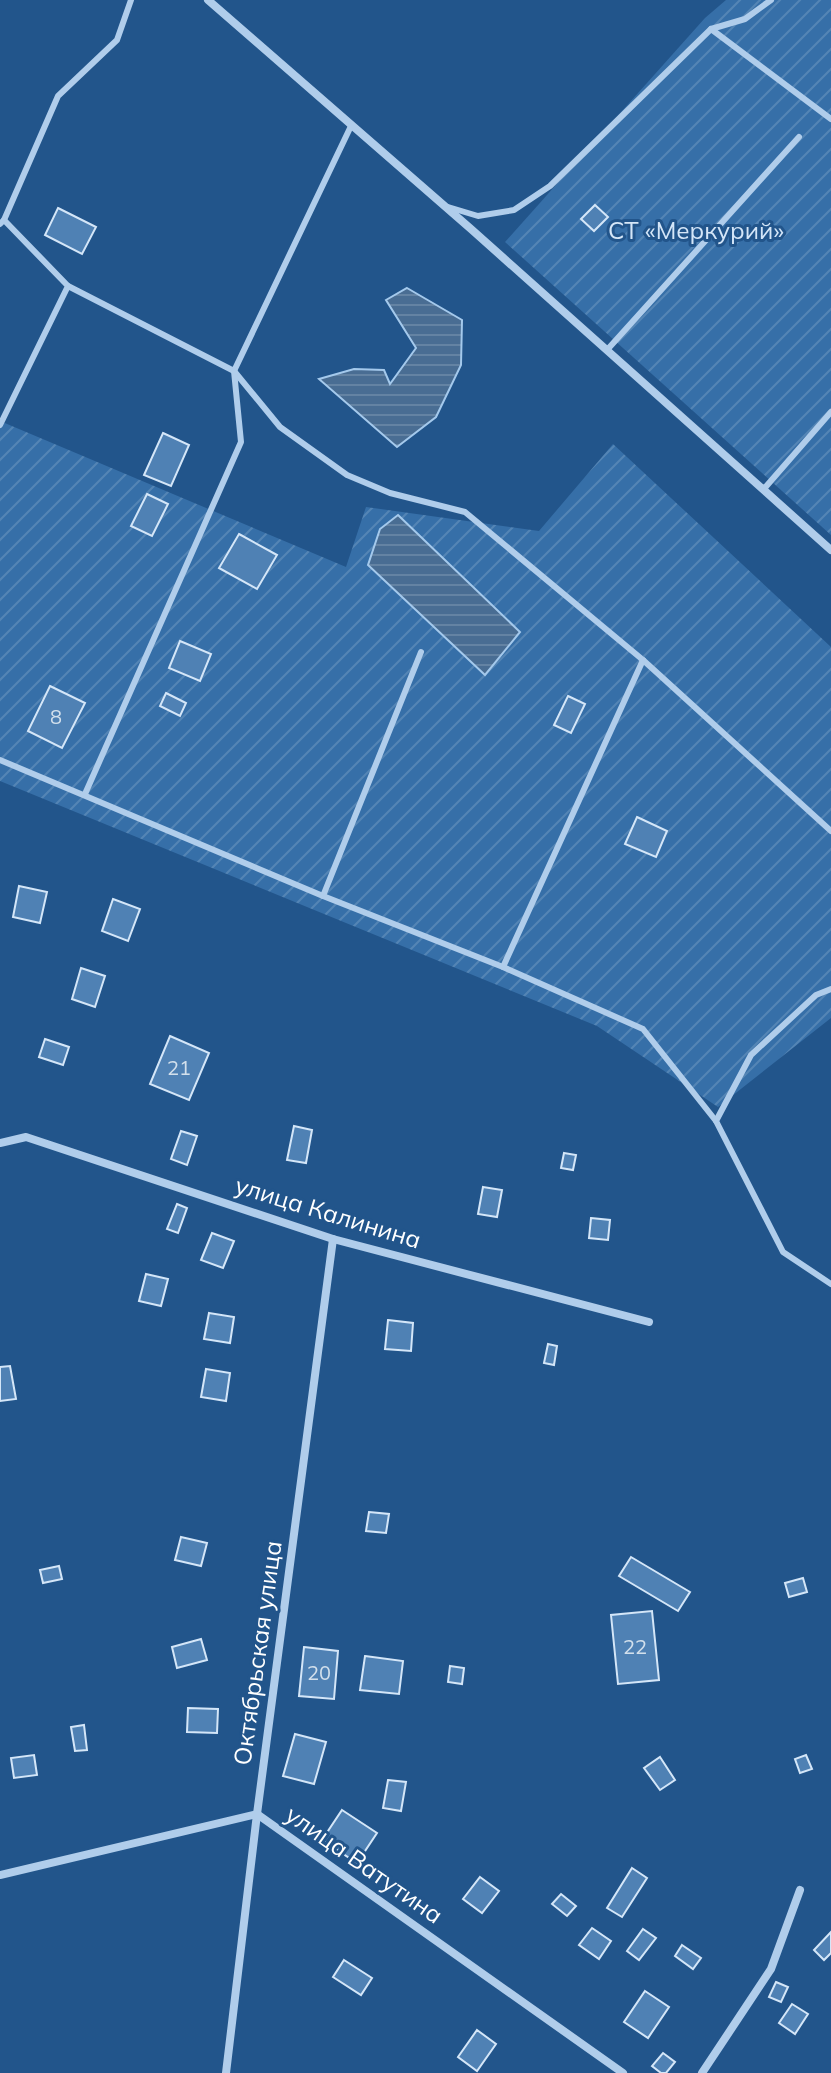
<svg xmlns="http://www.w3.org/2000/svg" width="831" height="2073" font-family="Mulish,sans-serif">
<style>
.garden{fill:url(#garden-furrows)}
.water{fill:url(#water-rules);stroke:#a4c9ec;stroke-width:2}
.building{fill:#4f81b4;stroke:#d4e6f8;stroke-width:2}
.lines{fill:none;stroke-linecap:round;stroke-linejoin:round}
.service{stroke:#b0cdeb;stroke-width:6}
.minor{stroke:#b0cdeb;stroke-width:8}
.labels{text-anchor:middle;stroke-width:6;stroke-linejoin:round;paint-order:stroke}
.number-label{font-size:20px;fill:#d3e0ec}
.park-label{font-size:24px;fill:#d4e6f8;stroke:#22558b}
.street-label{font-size:24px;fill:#fff;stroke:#22558b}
</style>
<defs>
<pattern id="garden-furrows" width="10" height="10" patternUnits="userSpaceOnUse" patternTransform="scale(2)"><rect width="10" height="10" fill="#366fa8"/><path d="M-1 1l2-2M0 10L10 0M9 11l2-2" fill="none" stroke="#5485b5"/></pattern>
<pattern id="water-rules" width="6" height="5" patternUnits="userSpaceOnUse" patternTransform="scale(2)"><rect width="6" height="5" fill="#496d93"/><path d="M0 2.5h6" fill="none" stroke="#6483a3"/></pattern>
</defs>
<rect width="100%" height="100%" fill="#22558b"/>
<g class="garden">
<path d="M726,0H831V535L505,242L705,18Z"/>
<path d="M0,421L346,567L366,507L539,531L613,444L831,647V1018L718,1107L597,1026L0,781Z"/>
</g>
<g class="water">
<path d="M407,288L462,320L461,365L436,417L397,447L319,379L354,369L384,370L390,384L416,348L386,300Z"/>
<path d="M398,515L520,632L485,675L368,565L380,529Z"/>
</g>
<g class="building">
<path d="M595,205L608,217L594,231L581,219Z"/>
<path d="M58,208L96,227L82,254L45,235Z"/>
<path d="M163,433L189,445L171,486L144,475Z"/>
<path d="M147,494L168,504L152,536L131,526Z"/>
<path d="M239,534L277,555L257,589L219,568Z"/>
<path d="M180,641L211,654L200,681L169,668Z"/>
<path d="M50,686L85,703L62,748L28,731Z"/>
<path d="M166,693L186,703L180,716L160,706Z"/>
<path d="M568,696L585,704L571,733L554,725Z"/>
<path d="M637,817L667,831L656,857L625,844Z"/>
<path d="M19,886L47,892L40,923L13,917Z"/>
<path d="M113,899L140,909L128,941L102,931Z"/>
<path d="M81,968L105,976L95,1007L72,999Z"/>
<path d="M170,1036L209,1053L189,1100L150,1084Z"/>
<path d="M45,1039L69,1047L63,1065L39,1057Z"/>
<path d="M294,1126L312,1130L306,1163L287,1160Z"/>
<path d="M181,1131L197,1136L187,1165L171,1159Z"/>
<path d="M564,1153L576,1155L573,1170L561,1168Z"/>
<path d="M483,1187L502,1190L497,1217L478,1214Z"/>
<path d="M177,1204L187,1208L178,1233L167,1229Z"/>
<path d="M591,1218L610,1220L608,1240L589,1238Z"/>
<path d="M212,1233L234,1241L223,1268L201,1260Z"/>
<path d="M146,1274L168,1279L161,1306L139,1301Z"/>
<path d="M209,1313L234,1317L230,1343L204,1339Z"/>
<path d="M388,1320L413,1323L411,1351L385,1349Z"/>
<path d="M548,1344L557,1346L554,1365L544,1363Z"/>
<path d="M10,1366L16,1399L0,1401V1367Z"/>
<path d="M206,1369L230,1373L226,1401L201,1397Z"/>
<path d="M369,1512L389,1514L386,1533L366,1531Z"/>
<path d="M181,1537L207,1543L201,1566L175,1560Z"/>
<path d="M631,1557L690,1592L678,1611L619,1576Z"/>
<path d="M59,1566L62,1579L43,1583L40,1570Z"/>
<path d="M803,1578L807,1592L789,1597L785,1583Z"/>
<path d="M652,1611L659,1680L618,1684L611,1615Z"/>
<path d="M201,1639L207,1660L177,1668L172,1647Z"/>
<path d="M304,1647L338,1651L334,1699L299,1696Z"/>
<path d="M365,1656L403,1661L399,1694L360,1690Z"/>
<path d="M450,1666L464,1668L462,1684L448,1682Z"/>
<path d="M188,1708L218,1709L217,1733L187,1732Z"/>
<path d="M84,1725L87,1750L75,1751L71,1727Z"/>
<path d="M295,1734L326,1742L314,1784L283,1776Z"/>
<path d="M34,1755L37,1775L14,1778L11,1758Z"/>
<path d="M806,1755L812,1769L800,1773L795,1759Z"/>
<path d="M660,1757L675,1780L660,1790L644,1768Z"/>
<path d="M388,1780L406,1782L401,1811L383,1808Z"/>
<path d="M342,1810L377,1833L357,1863L322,1840Z"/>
<path d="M632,1868L647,1878L622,1917L607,1908Z"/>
<path d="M480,1877L499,1891L482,1913L463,1899Z"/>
<path d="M561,1894L576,1906L567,1916L552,1904Z"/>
<path d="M592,1928L611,1941L599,1959L579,1945Z"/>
<path d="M643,1929L656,1938L639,1960L627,1951Z"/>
<path d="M831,1932V1953L824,1960L814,1950Z"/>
<path d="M682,1945L701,1958L693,1969L675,1956Z"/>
<path d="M344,1960L372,1978L361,1995L333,1977Z"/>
<path d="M776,1982L788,1987L781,2002L769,1997Z"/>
<path d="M645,1991L669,2007L648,2038L624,2022Z"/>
<path d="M792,2004L808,2014L795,2034L779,2023Z"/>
<path d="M477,2030L496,2044L477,2071L458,2057Z"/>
<path d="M663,2053L675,2062L666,2073H661L652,2066Z"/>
</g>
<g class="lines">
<g class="service">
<path d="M711,29L831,119"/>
<path d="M448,207L478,216L514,210L550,186L711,29L745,19L771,0"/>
<path d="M0,224L4,220L58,96L117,40L131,0"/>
<path d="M68,286L234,371L351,126"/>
<path d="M607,350L799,137"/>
<path d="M234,371L280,427L347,475L390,493L465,512L643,660L831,831"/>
<path d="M0,425L68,286L4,220"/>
<path d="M763,490L831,412"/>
<path d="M0,760L323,896L503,967L643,1029L716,1121"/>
<path d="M85,794L241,442L234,371"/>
<path d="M323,896L421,652"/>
<path d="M503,967L643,660"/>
<path d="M831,989L816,995L751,1055L716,1121L783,1252L831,1284"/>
</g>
<g class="minor">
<path d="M208,0L471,229L831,550"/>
<path d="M0,1143L26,1137L333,1239L649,1322"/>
<path d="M0,1875L257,1814L623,2073"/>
<path d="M226,2073L257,1814L333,1239"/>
<path d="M702,2073L771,1969L800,1890"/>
</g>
</g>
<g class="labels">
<g class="number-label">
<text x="56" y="724">8</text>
<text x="179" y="1075">21</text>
<text x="635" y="1654">22</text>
<text x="319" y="1680">20</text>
</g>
<g class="park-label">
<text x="696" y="239">СТ «Меркурий»</text>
</g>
<g class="street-label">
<text transform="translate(328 1213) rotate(17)" y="8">улица Калинина</text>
<text transform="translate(258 1653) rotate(-82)" y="8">Октябрьская улица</text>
<text transform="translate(364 1865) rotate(35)" y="8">улица Ватутина</text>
</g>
</g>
</svg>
